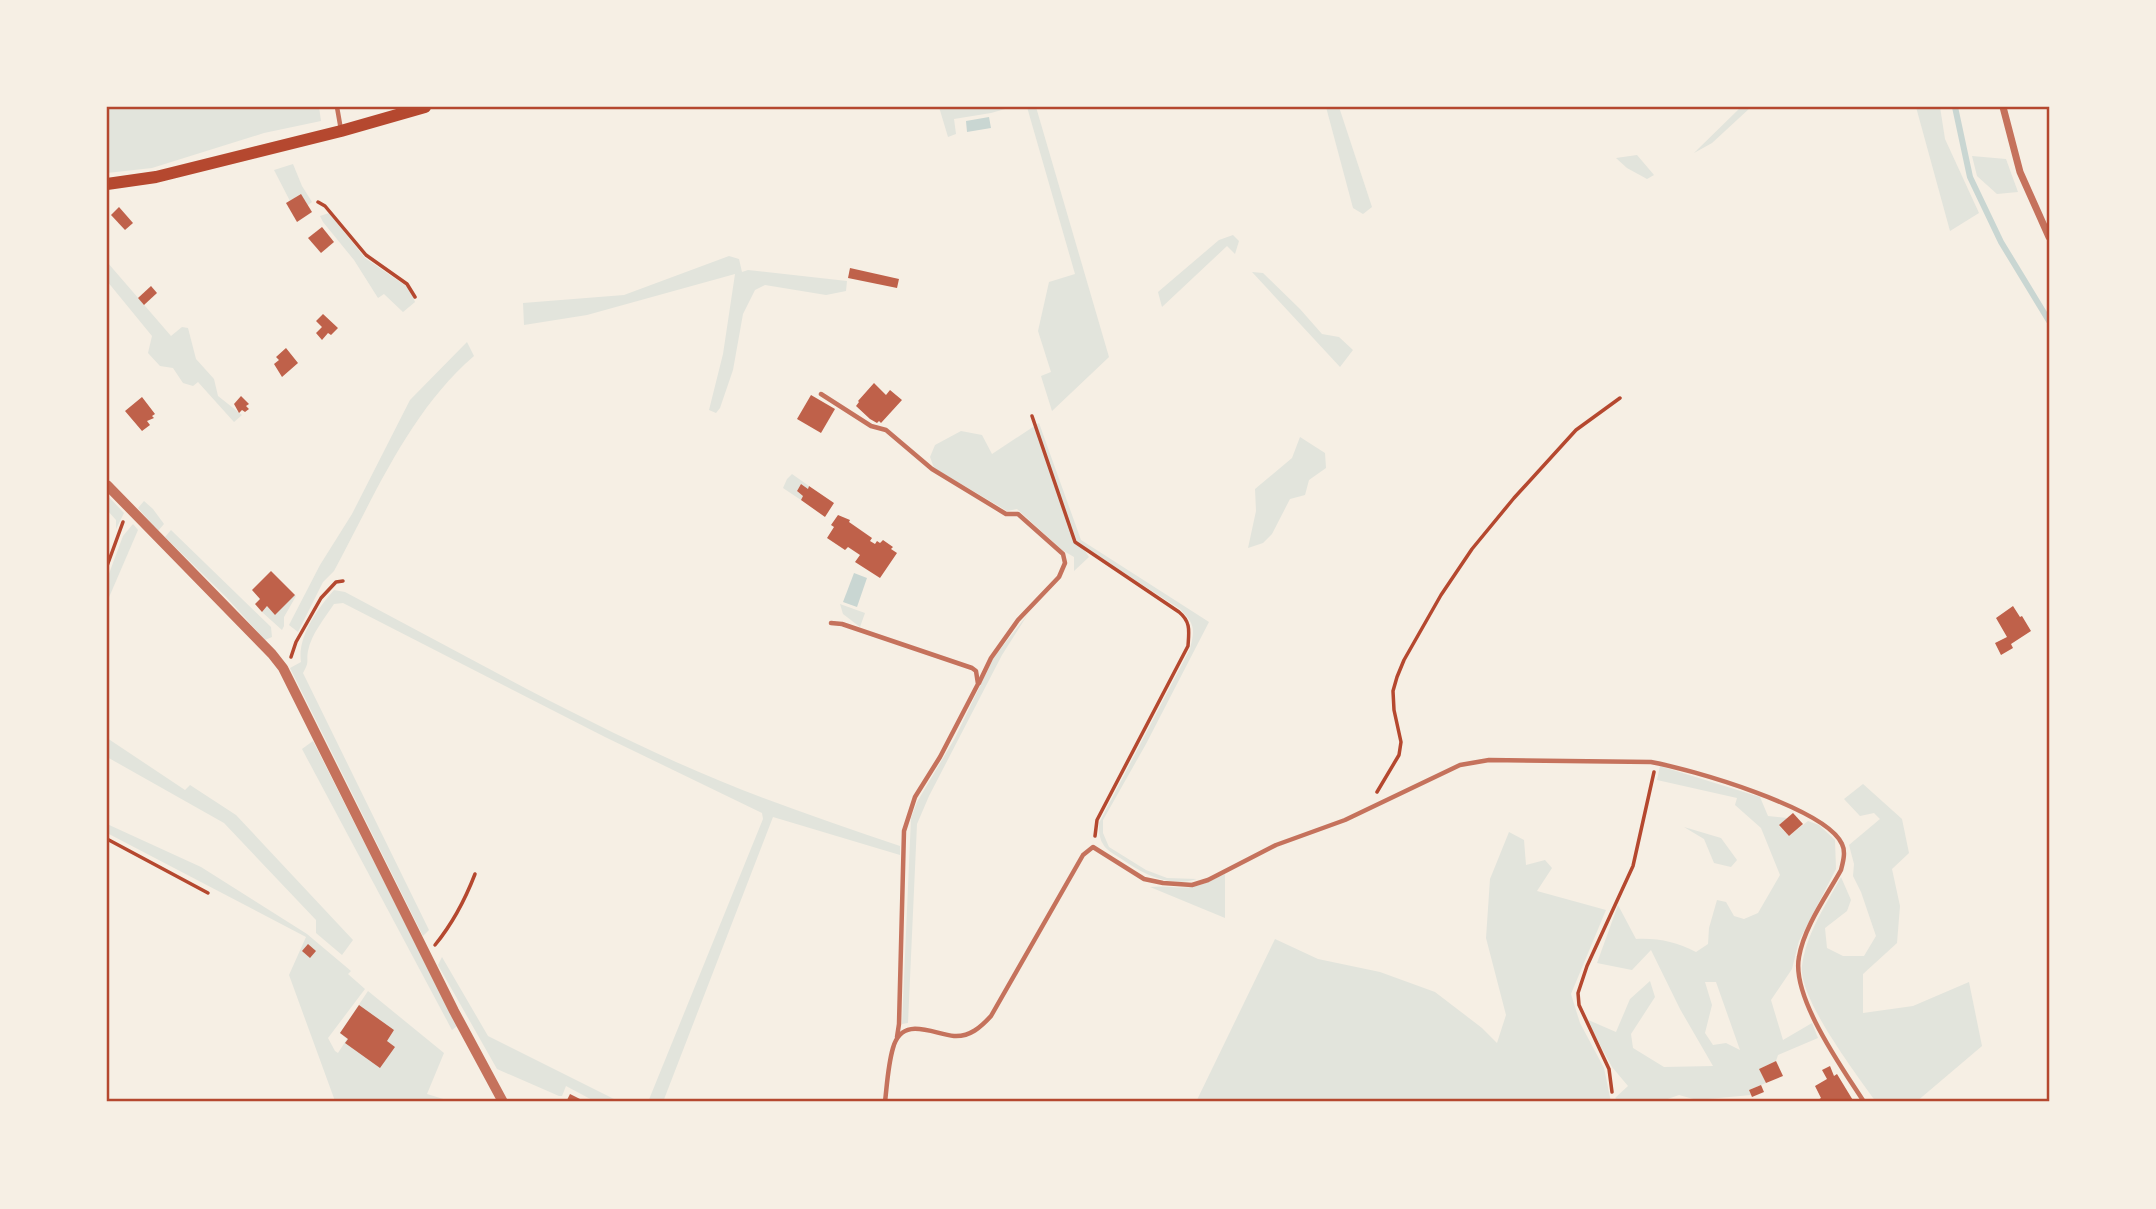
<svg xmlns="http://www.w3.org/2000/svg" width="2156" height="1209" font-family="'Varela Round',sans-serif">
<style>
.green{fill:#e2e4dc;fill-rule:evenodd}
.water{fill:#c9d6d2}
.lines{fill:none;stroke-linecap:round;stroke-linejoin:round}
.stream{stroke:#c9d6d2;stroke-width:6}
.building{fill:#bf614a}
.path{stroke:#b5482f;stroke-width:3.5}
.service{stroke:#c5725c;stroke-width:4.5}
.minor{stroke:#c5725c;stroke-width:7}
.tertiary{stroke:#c5725c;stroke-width:10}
.secondary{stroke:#b5482f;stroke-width:12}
.neatline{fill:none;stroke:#b5482f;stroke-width:2.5}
</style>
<rect width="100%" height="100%" fill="#f6efe4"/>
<g class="green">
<path d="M107,107H319L321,121L264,133L152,168L107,173Z"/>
<path d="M939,107H1012L991,113L954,119L956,134L948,137Z"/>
<path d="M1027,107H1036L1109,357L1052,411L1041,376L1051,372L1038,331L1049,282L1075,274Z"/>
<path d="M1326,107H1339L1372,207L1363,214L1353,208Z"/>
<path d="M1741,107H1751L1712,143L1694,153Z"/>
<path d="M1916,107H1940L1945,139L1979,213L1950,231Z"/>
<path d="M1637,155L1654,175L1647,179L1627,168L1616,158Z"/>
<path d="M1972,156L2006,159L2018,192L1997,194L1977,176Z"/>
<path d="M293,164L302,186L312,202L308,205L300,194L290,201L274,170Z"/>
<path d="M329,213L365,258L409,288L415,302L403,312L384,294L378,298L354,260L323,222L320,216Z"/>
<path d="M1233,235L1239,241L1235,254L1227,246L1162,307L1158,292L1219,240Z"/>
<path d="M729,256L739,259L742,272L748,270L847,281L846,291L826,295L765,285L755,290L743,314L733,370L720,408L716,413L709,410L723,354L735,274L587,315L524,325L523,303L624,295Z"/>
<path d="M107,262L171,336L182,327L188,328L196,359L214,379L218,396L242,415L234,422L198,382L193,386L183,383L173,368L160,366L148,353L152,336L107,281Z"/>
<path d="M1252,272L1263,273L1300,309L1322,334L1339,337L1353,350L1340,367Z"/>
<path d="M467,342L474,356C409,412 374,497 334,571L323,582L298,632L289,625L320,565L352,514L410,400Z"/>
<path d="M1039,423L1081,540L1209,622L1146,744L1103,820V833L1109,847L1146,870L1167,878L1197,879C1168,888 1143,874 1120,858C1114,854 1106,850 1103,844C1099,838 1099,830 1099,823L1190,649C1195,628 1195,625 1180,609L1082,546L1089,557L1074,571V557L1062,550L1017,509L1007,511L934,468L930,457L935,445L961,431L982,435L992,454Z"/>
<path d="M1300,437L1325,453L1326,468L1309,480L1305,495L1290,499L1272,534L1263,543L1248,548L1256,511L1255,489L1292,458Z"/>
<path d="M792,474L809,486L808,489L801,484L797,491L803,496L801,500L783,488L787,479Z"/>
<path d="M107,495L124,513L116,529V520L107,510Z"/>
<path d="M144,501L153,509L164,524L158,531L138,508Z"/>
<path d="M133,524L138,530L107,602V579L123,536Z"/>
<path d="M171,530L271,627L272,637L265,640L226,597L165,537Z"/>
<path d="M334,590L345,592C455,650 563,711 676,762C749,795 824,820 900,846V855L773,817L663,1102H648L763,819L762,813L605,737L343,603L334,604C325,618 311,634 308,651C306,662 310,661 303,673L429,930L423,936L290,668L301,662C297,637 318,608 334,590Z"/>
<path d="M295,595L296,596L284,617V626L282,630L262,612L267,606Z"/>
<path d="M840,604L865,613L860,627L843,614Z"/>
<path d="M1028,614L1002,655L929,796L917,824L908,1023L902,1024L911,818L917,802L955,738L994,657Z"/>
<path d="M107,738L185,790L190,785L236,815L353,940L342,955L316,933V920L224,823L107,757Z"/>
<path d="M313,741L457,1026L452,1030L302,749Z"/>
<path d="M1660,766L1760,797L1768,816L1787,818L1779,826L1789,836L1808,821L1819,825L1835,840L1836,869L1799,941L1792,969L1771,1000L1783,1040L1812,1023L1818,1038L1778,1055L1776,1061L1759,1069L1766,1083L1749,1090L1751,1095L1697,1100L1679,1095L1659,1102H1621L1615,1098L1628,1086L1612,1067L1586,1019L1616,1032L1630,999L1650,981L1655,997L1631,1034L1633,1048L1664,1067L1713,1066L1680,1009L1651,950L1632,970L1597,963L1618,905L1636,939C1659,938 1676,942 1696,952L1708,944L1709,928L1717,900L1726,902L1734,916L1744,919L1758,913L1780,875L1761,828L1735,805L1737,798L1657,780ZM1705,982H1716L1740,1050L1726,1043L1713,1045L1705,1033L1712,1005Z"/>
<path d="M1863,784L1902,819L1909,853L1892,869L1900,906L1897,943L1863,974V1013L1913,1006L1969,982L1982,1046L1916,1102H1876C1857,1075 1798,998 1802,966C1806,934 1826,905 1841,877L1851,900L1847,911L1825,928L1827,948L1843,956H1864L1876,936L1861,892L1853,876L1854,864L1849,845L1880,819L1874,813L1860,816L1844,799Z"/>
<path d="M107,824L201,867L307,934L351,971L348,974L365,989L328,1038L335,1051L338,1053L347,1039L340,1033L368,991L444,1053L427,1094L453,1102H339L335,1101L289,975L306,937L107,833Z"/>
<path d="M1684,827L1721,838L1737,860L1731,867L1714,863L1704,839Z"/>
<path d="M1509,832L1524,840L1526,865L1545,860L1552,868L1537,891L1606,910L1571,994L1580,1023L1604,1068L1611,1102H1196L1275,939L1318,959L1380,972L1435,992L1482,1028L1497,1043L1506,1015L1486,938L1490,879Z"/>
<path d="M1225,874V918L1150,887C1165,885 1179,889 1192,887C1204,885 1214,879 1225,874Z"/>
<path d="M442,957L488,1036L620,1102H596L566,1086L562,1096H559L497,1069L438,965Z"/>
</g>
<g class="water">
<path d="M989,117L991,128L967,132L966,121Z"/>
<path d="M854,573L867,578L857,607L843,602Z"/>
</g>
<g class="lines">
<path class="stream" d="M1955,107L1970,177L2001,242L2049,321"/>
</g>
<g class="building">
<path d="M301,194L312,212L297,222L286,203Z"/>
<path d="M119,207L133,223L125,230L111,215Z"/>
<path d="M322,227L334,242L321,253L308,238Z"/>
<path d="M850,268L899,279L897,288L848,278Z"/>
<path d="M151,286L157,293L144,305L138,298Z"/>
<path d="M323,314L338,328L331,335L328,333L322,340L316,333L322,327L316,321Z"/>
<path d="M286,348L298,363L282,377L274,364L279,360L276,357Z"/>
<path d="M874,383L886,395L890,390L902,400L881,423L879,421L877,423L870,419L856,406L859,402L858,401Z"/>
<path d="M811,395L835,409L821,433L797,419Z"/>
<path d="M241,396L249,404L246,406L249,409L245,412L242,410L239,413L234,404Z"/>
<path d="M142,397L155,414L152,416L154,418L147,421L150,425L142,431L125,411Z"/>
<path d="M801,484L808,489L809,486L834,503L825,517L801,500L803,496L797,491Z"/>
<path d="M838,515L850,520L849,522L872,538L870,541L875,544L877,541L880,543L883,540L893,547L891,549L897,553L880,578L855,562L860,555L848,547L845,550L827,538L834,527L831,525Z"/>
<path d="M271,571L295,595L275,615L267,606L262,612L255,604L260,599L252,590Z"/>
<path d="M2013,606L2020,617L2022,616L2031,631L2011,644L2013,648L2001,655L1995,643L2007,637L1996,618Z"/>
<path d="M1793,813L1803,824L1789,836L1779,825Z"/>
<path d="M308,944L316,951L310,958L302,951Z"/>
<path d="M359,1005L394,1030L387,1041L395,1047L380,1068L345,1043L348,1039L340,1033Z"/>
<path d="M1776,1061L1783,1076L1766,1083L1759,1069Z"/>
<path d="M1830,1066L1834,1076L1837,1074L1854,1102H1819L1818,1100L1821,1098L1815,1086L1827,1079L1822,1070Z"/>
<path d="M1761,1085L1764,1092L1752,1097L1749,1090Z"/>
<path d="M570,1094L586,1102H566Z"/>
</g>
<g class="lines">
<g class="path">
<path d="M318,202L325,206L366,255L407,284L415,297"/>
<path d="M1032,416L1075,542L1179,612C1191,622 1189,631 1188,646L1097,820L1095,836"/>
<path d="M107,566L123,522"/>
<path d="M291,657L296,642L321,598L336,582L343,581"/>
<path d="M1377,792L1399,755L1401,742L1394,710L1393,691L1397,677L1404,660L1441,595L1472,549L1514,498L1576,430L1620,398"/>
<path d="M107,839L208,893"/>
<path d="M435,945C453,923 465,900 475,874"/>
<path d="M1612,1092L1609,1069L1579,1005L1578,993L1587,966L1633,866L1654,772"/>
</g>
<g class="service">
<path d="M337,107L341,130"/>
<path d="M821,394L871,426L886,430L932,469L1006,514H1018L1063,554L1065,563L1059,577L1018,620L991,658L979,683"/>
<path d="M831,623L842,624L972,668L976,671L978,684L940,757L915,797L904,831L899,1024L897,1037"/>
<path d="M885,1102C887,1085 888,1065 893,1048C902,1015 933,1034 954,1036C970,1037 981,1027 991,1016L1083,855L1093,847L1144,879L1163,883L1192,885L1208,880L1276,845L1345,820L1460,765L1489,760L1651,762C1690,769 1826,808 1842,844C1846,852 1843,862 1841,870C1826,897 1804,927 1799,957C1791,997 1843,1069 1864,1102"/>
</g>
<path class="minor" d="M2003,107L2020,172L2049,237"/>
<path class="tertiary" d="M107,485L272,654L283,668L454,1011L503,1102"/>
<path class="secondary" d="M107,184L156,177L341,131L425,107"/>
</g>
<rect width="2156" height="1209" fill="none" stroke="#f6efe4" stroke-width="217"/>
<rect x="108" y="108" width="1940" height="992" class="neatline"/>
</svg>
